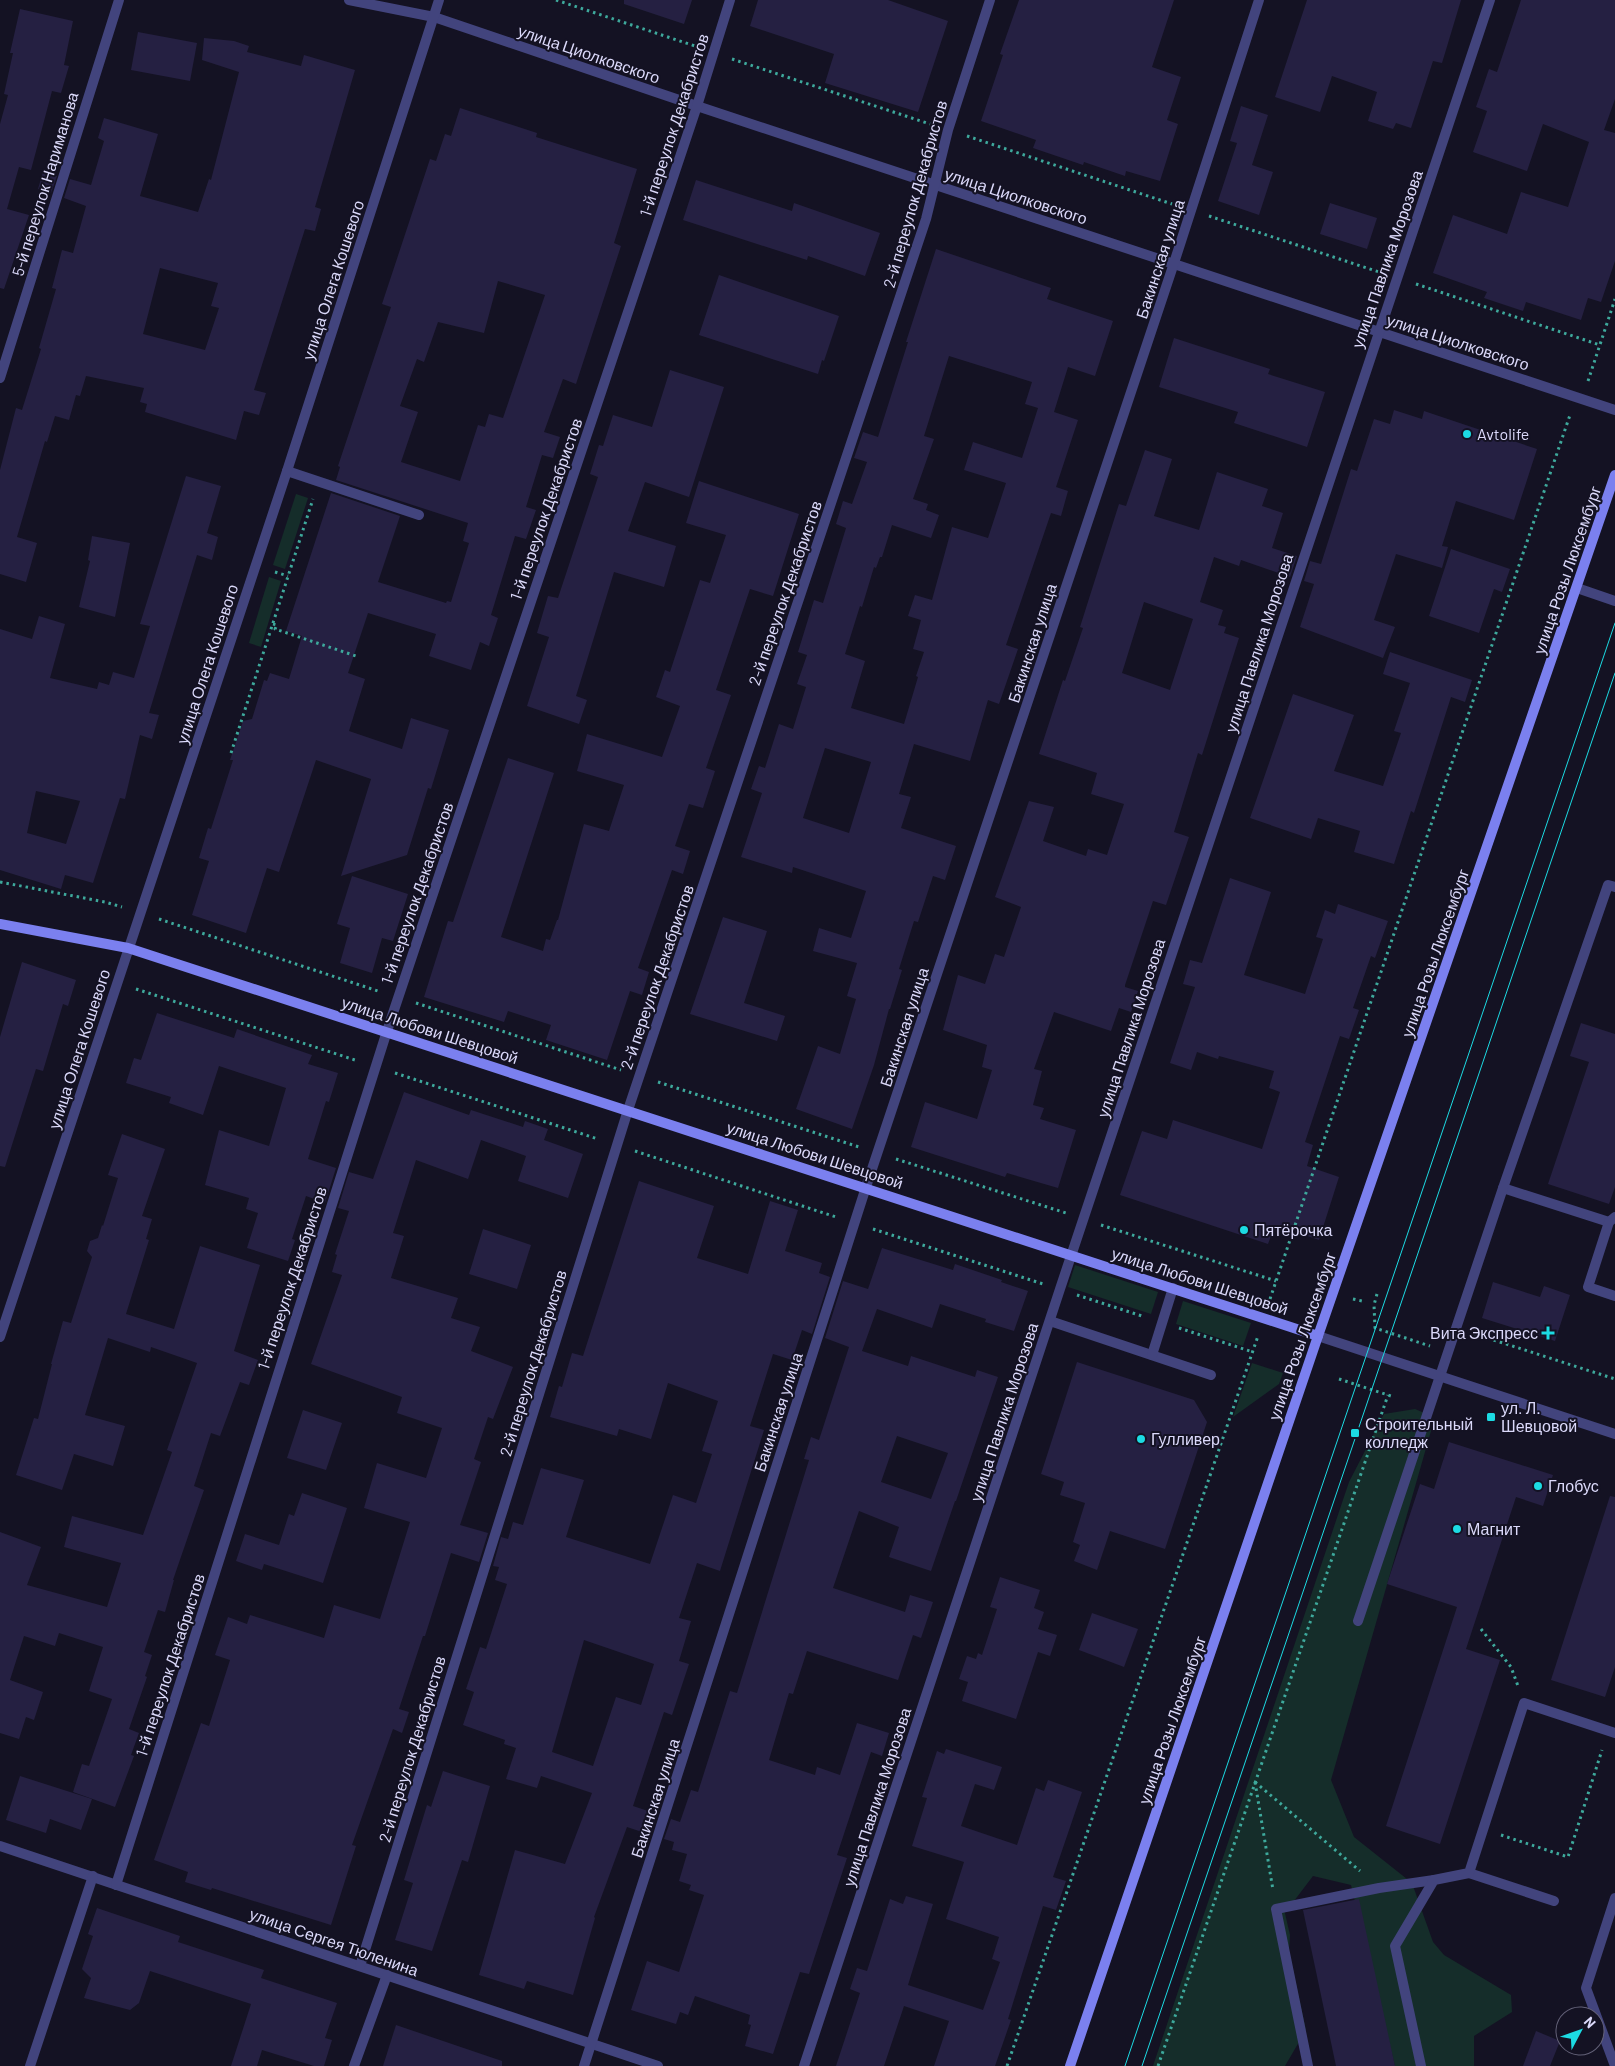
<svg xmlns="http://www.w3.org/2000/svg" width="1615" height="2066" font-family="Barlow,sans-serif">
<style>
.green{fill:#152d2a}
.building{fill:#252042;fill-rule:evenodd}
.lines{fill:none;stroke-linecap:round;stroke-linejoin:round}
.path{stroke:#3ea99c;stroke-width:3;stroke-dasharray:2.5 4;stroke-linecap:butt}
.lane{stroke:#42447d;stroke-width:10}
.street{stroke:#42447d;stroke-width:10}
.secondary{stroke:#7b80ef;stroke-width:10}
.tram{stroke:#1cdbe3;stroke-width:1}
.poi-dot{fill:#1cdbe3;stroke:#141223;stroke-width:2}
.labels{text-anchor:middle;stroke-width:4;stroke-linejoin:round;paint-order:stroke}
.street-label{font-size:16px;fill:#dbd9fa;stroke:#141223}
.poi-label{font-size:16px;fill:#dbd9fa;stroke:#141223;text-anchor:start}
</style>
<rect width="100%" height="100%" fill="#141223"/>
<g class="green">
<path d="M296,494L308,498L285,569L273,565Z"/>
<path d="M269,577L281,581L261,647L249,643Z"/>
<path d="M1075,1265L1158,1292L1151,1314L1068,1287Z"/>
<path d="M1183,1301L1251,1323L1243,1346L1176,1324Z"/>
<path d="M1252,1363L1283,1373L1279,1384L1233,1417Z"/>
<path d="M1415,1409L1429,1415L1431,1431L1331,1780L1354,1837L1412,1883L1433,1942L1444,1955L1511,1995L1512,2012L1474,2036V2066H1395L1351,1885L1313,1876L1294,1901L1284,1909L1290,1935L1289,1951L1306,2030L1285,2066H1153L1349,1482L1384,1414Z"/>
</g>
<g class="building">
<path d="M624,0H692L684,24L624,4Z"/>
<path d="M758,0H888L948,21L918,112L825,83L834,54L750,26Z"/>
<path d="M1019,0H1174L1152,67L1181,77L1167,120L1178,124L1160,181L1126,171L1125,176L1084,162L1083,165L1033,148L1036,140L981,121L1003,55L1000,54Z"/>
<path d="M1307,0H1461L1442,63L1433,61L1411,128L1396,123L1393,129L1368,121L1377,92L1332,76L1320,112L1275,97Z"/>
<path d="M1521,0H1615V99L1604,130L1615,133V261L1601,302L1588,298L1581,320L1526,302L1523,311L1484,298L1487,292L1433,273L1453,215L1507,234L1521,192L1568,207L1589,142L1543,124L1527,171L1473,152L1487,111L1476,107L1489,69L1497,72Z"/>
<path d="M20,9L73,21L64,65L69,66L61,93L52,91L31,170L19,167L7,209L29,215L4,289L0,288V124L8,95L4,94L13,53H10Z"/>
<path d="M138,32L197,43L190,81L131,70Z"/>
<path d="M204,38L234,41L249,46L247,52L301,66L304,55L355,70L315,207L321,209L315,231L305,229L254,390L266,393L259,415L244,411L236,440L145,412L147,404L140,402L144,388L86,376L80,396L76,395L69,420L55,416L47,442L45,441L17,537L37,543L26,582L0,574V470L16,408L22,410L41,349L39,348L56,289L52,288L62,250L73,253L86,206L64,198L70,179L91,185L104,141L98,138L104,118L158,134L140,196L198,212L209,179L211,180L239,72L202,60ZM160,268L218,283L211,306L219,308L205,350L143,334Z"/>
<path d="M1241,106L1268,115L1252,165L1273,172L1259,215L1218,201L1237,143L1230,141Z"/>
<path d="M460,108L537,133L536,137L637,169L614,243L621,246L576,384L563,379L544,432L560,437L553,458L542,455L526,507L536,510L526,539L515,536L491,615L498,618L489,646L480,642L471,670L429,656L436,634L368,613L348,673L365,679L349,731L402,749L411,718L449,730L431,789L428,788L407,855L341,876L371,779L316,760L279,872L267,868L246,933L192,915L209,861L199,858L208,828L211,829L233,760H230L243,721L252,719L264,680L267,681L270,673L289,679L302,636L286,631L331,493L400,516L378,582L446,603L447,601L451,602L469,543L463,541L468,523L336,480L340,467L338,466L391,307L382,304L430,159L436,161L445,134L451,136ZM498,281L545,295L503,418L489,414L485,427L478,425L460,481L401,462L418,412L400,406L417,359L424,362L438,322L484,333Z"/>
<path d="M43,172L57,176L51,193L38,189Z"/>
<path d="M696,180L792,211L794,203L880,233L865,276L808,256L807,260L683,220Z"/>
<path d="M1330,203L1377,218L1367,249L1320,234Z"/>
<path d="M936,249L1051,288L1047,299L1113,321L1095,376L1068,367L1054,412L1078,420L1056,487L1068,491L1061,516L1051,513L1006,645L1018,649L999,704L988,700L970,761L914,744L899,794L911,797L901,828L956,846L945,880L933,876L918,922L914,921L899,969L902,970L890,1009H889L874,1065L852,1129L796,1109L818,1046L840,1054L856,999L847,996L857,963L813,951L819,928L851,938L866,891L793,867L792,873L741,857L762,793L751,789L759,766L765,768L779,724L793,729L806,687L797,684L807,655L798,652L814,600L823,603L846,528L836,524L843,501L852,504L867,462L854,458L863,432L878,437L908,342H906ZM949,356L1032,382L1025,404L1038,408L1022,458L973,442L964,470L1006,483L988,538L952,527L932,600L915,595L908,616L921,620L913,649L924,652L916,676L918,677L904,724L851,708L865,661L845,654L860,606L862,607L874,567L876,568L880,557H882L892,525L931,538L939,515L926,510L928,504L913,499L934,439L924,436ZM825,748L871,762L849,833L803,818Z"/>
<path d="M719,275L839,316L824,361L822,360L818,374L699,335Z"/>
<path d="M1174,338L1270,369L1268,374L1325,392L1307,447L1234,423L1238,412L1159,387Z"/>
<path d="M670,370L724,387L689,497L645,482L628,531L676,546L664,587L614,572L576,696L587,700L579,724L527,706L549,637L537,633L548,596L558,598L598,477L590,474L599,445L603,446L613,415L652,427Z"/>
<path d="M1394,410L1422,419L1424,411L1537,449L1514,520L1456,501L1442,546L1448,547L1442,568L1396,554L1374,620L1395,627L1383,658L1300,627L1314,584L1304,581L1310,561L1321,564L1351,469L1357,471L1374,419L1390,424Z"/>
<path d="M1145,450L1172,459L1154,516L1199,530L1217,472L1268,489L1262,506L1283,513L1272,548L1297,556L1290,577L1241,560L1239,566L1214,557L1200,602L1223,610L1218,625L1226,627L1224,633L1239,638L1202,755L1198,753L1174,832L1189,837L1166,905L1153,901L1125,985V987L1138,991L1131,1012L1119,1008L1111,1031L1054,1012L1034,1069L1042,1071L1033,1105L1044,1108L1040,1119L1076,1130L1058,1188L1007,1173L1005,1177L911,1147L925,1102L977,1119L992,1070L982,1067L987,1045L943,1030L958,975L985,984L995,954L1004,957L1021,907L995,897L1029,801L1054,807L1043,841L1086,856L1088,849L1107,855L1124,804L1091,794L1097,773L1039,754L1063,680L1065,681L1083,628L1080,627L1119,504L1126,506ZM1144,602L1193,619L1170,690L1122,673Z"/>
<path d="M186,476L221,486L207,533L218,537L212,560L197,555L149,713L159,715L152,739L140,735L125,799L120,798L93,883L65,875L61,889L0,870V629L32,639L39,616L65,624L50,678L97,689L99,682L109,685L113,672L134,678L150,626L140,624ZM36,791L80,801L66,844L27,833Z"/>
<path d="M699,481L799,514L773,596L750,589L716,690L731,695L706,768L715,771L703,808L689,804L675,846L690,851L683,874L672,870L638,968L649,972L642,995L630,991L607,1060L546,1040L551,1025L508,1011L504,1022L424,997L448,921L453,922L508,758L554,773L501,937L543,951L546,939L550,940L557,920H558L584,824L609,831L624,785L577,771L587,734L662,757L680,706L656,697L665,670L670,672L700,580L710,583L726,535L686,523Z"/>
<path d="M92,536L130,543L115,617L79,607L90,561L88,560Z"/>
<path d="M1451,549L1510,569L1502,592L1494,589L1479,633L1429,616Z"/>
<path d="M1390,652L1472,680L1465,702L1451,697L1414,813L1411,811L1394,864L1354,852L1360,831L1318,818L1311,839L1250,818L1293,694L1354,715L1334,771L1383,786L1401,733L1394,731L1410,683L1383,674Z"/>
<path d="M352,876L408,894L393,941L382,938L372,973L340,963L350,928L337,924Z"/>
<path d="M1230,878L1271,892L1244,975L1305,994L1323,939L1316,937L1325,910L1335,914L1338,904L1388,921L1375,958L1371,956L1353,1008L1359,1010L1349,1039L1340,1036L1305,1142L1313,1145L1307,1166L1339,1177L1319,1240L1275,1225L1268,1244L1120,1195L1142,1131L1167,1139L1173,1120L1262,1149L1280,1092L1269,1088L1274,1071L1219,1056L1218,1059L1197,1052L1191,1070L1170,1063L1195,987L1183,984L1190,960L1202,963Z"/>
<path d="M723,917L767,931L744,1003L785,1016L777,1041L690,1014Z"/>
<path d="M22,962L76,980L68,1006L63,1004L43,1071L36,1069L5,1167L0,1166V1037Z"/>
<path d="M157,1013L234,1038L237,1029L312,1055L308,1064L338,1073L329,1102L326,1101L308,1159L336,1168L325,1203L306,1196L292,1239L295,1240L288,1261L247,1248L258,1213L246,1209L249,1198L205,1185L219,1130L269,1146L286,1088L219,1066L203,1115L169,1103L171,1097L126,1083L134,1058L141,1060Z"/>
<path d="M1581,1023L1615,1034V1187L1609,1204L1548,1184L1589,1062L1570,1056Z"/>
<path d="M404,1092L469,1115L471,1110L523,1127L525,1121L548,1129L544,1140L583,1154L568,1198L518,1181L526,1156L481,1140L468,1179L416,1160L393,1233L404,1236L391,1278L458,1298L451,1318L480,1327L471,1351L513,1367L493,1419L488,1417L474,1459L481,1462L460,1525L488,1533L479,1562L451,1553L425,1636H423L399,1709L409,1712L402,1733L393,1729L352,1845L356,1846L331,1925L241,1897L212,1888L211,1890L185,1882L188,1872L154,1860L201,1723L209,1726L230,1660L215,1655L228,1617L247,1624L250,1615L324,1638L334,1605L380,1619L410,1522L364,1508L377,1463L426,1478L442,1428L397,1413L402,1397L311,1364L342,1275L332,1272L337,1255L335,1254L349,1211L338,1208L349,1172L373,1179Z"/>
<path d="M122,1134L165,1149L142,1216L152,1219L146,1239L149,1240L126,1314L174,1329L200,1246L260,1265L234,1351L258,1360L249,1385L240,1382L220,1436L211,1433L194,1486L204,1490L173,1580H174L165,1612L158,1610L144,1652L152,1655L145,1676L147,1677L129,1729L139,1733L131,1755L134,1756L115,1807L73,1792L82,1764L89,1766L112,1699L89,1691L103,1647L59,1633L55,1646L24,1636L10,1680L43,1692L34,1720L26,1717L19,1739L0,1733V1532L41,1547L27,1585L107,1607L121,1563L64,1547L72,1516L143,1535L172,1452L167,1450L197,1363L151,1347L150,1352L108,1338L85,1415L125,1426L113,1466L74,1454L62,1490L16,1475L34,1418L38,1419L52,1364H51L63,1321L71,1323L92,1257L87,1251L90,1241L98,1238L102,1225L103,1226L118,1178L108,1175Z"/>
<path d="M639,1181L714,1206L697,1258L748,1274L770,1201L798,1210L785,1251L822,1263L819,1273L830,1277L812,1334L802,1330L792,1360L773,1354L750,1426L764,1430L720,1571L697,1563L679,1618L691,1621L679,1661L689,1664L672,1715L664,1712L633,1806L657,1814L651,1835L627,1827L594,1917L595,1918L573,1995L527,1981L524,1989L479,1975L515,1850L565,1864L592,1793L541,1776L537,1788L506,1779L516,1748L504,1744L505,1740L463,1725L474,1692L466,1689L480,1647L486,1649L507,1584L495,1580L499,1567L493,1566L501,1537L508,1539L513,1522L523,1525L541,1468L584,1480L566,1537L650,1564L673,1495L696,1503L712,1454L702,1451L718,1401L668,1383L651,1439L619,1429L617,1436L550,1417L559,1386L562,1387L572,1353L583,1356ZM584,1640L654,1664L641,1705L616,1697L593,1766L552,1752Z"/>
<path d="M483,1229L531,1245L517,1289L469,1274Z"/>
<path d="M882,1248L953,1270L955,1264L1002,1280L1001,1282L1028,1291L1014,1331L985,1322L986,1319L940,1304L932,1328L877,1309L862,1351L908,1366L911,1356L975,1377L977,1370L998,1377L956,1501H955L931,1571L889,1557L899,1527L859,1511L833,1588L905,1612L910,1595L933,1602L921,1638L913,1635L898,1680L807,1651L793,1694L789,1693L769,1760L815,1775L817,1767L840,1775L857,1723L889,1733L882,1756L871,1752L837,1855L847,1858L809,1974L800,1972L773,2054L745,2046L751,2025L748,2024L750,2015L695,1996L688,2015L680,2012L676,2024L631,2010L647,1961L679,1972L704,1895L689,1890L691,1885L679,1881L687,1854L672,1850L674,1842L664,1839L671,1819L680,1822L691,1790L698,1792L730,1691L737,1693L809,1460L804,1459L811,1437L819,1440L849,1347L825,1338L843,1281L868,1289ZM897,1436L948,1453L931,1499L881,1482Z"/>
<path d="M1493,1282L1540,1297L1544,1286L1570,1295L1555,1341L1482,1318Z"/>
<path d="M1077,1362L1194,1400L1207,1422L1165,1549L1110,1531L1097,1570L1074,1561L1080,1545L1073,1542L1085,1503L1060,1495L1064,1482L1041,1474Z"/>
<path d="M303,1410L342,1423L326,1470L287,1458Z"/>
<path d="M1449,1442L1553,1475L1543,1506L1516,1497L1466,1649L1500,1660L1440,1844L1386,1826L1457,1607L1387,1584L1420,1484L1434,1489Z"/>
<path d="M302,1493L347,1508L323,1583L264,1564L262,1570L236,1561L245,1534L279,1545L289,1514L294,1516Z"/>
<path d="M1610,1496L1615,1497V1667L1605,1697L1551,1680Z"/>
<path d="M1000,1577L1040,1590L1034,1608L1044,1612L1038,1629L1057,1635L1050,1656L1038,1652L1016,1719L962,1701L968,1682L959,1679L967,1656L976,1659L978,1653L982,1655L997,1609L990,1607Z"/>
<path d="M1092,1613L1138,1629L1124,1667L1079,1650Z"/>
<path d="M946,1749L1002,1767L994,1790L975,1784L961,1826L1017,1845L1036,1788L1044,1791L1048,1780L1082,1792L1053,1877L1066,1881L1056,1910L1043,1906L1008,2019L1011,2020L995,2066H934L949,2021L904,2006L884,2066H836L860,1993L850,1989L857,1968L867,1971L890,1899L903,1904L906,1896L933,1904L908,1985L983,2010L1000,1962L992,1959L999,1937L946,1919L964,1862L912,1846L927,1798L922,1797L937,1751L944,1754Z"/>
<path d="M443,1771L490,1786L468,1862L462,1860L432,1951L395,1940L413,1883L404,1880L427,1805L431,1807Z"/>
<path d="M20,1776L92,1799L81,1830L50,1819L46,1833L6,1820Z"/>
<path d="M1359,1899L1395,2066H1336L1303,1910Z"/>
<path d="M97,1908L180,1936L178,1942L264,1970L261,1978L337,2003L325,2038L332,2040L324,2066H314L262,2050L257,2066H231L251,2004L150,1971L139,2003L130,2010L84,1998L91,1978L82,1969L93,1936L88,1934Z"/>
<path d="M396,2025L502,2061V2066H383Z"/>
<path d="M1536,2031L1560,2041L1550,2066H1523Z"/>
</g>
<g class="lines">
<g class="path">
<path d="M556,0L695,46"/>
<path d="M732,59L930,124"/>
<path d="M967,136L1172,204"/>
<path d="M1209,216L1379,272"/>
<path d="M1416,284L1600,345"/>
<path d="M1588,381L1615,299"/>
<path d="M275,572L288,576"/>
<path d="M273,624L277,625L275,629L359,657"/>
<path d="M231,753L313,499"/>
<path d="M0,882L105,902L122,907"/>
<path d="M159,919L381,992"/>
<path d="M136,989L358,1061"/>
<path d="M416,1003L621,1070"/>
<path d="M395,1073L598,1139"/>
<path d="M658,1082L859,1147"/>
<path d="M635,1151L836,1217"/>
<path d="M896,1159L1066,1213"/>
<path d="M1101,1225L1276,1281"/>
<path d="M873,1229L1043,1284"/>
<path d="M1377,1294L1374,1305L1375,1328L1430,1346"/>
<path d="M1077,1295L1145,1317"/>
<path d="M1270,1299L1570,415"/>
<path d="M1353,1299L1362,1301"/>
<path d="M1179,1328L1253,1352"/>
<path d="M1475,1334L1615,1379"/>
<path d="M1339,1379L1394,1397"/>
<path d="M1481,1629L1511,1667L1518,1686"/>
<path d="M1255,1782L1360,1871"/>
<path d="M1255,1782L1273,1890"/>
<path d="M1501,1835L1568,1857L1602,1750"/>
<path d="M1007,2066L1258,1336"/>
<path d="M1158,2066L1388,1395"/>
</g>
<g class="lane">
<path d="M287,471L419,515"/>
<path d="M1577,588L1615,601"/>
<path d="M1503,1188L1609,1222"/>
<path d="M1615,1217L1609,1222L1588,1287L1615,1296"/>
<path d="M1050,1321L1211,1375"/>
<path d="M1152,1355L1173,1288"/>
<path d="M1358,1621L1503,1188L1608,885L1615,887"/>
<path d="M1469,1873L1554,1901"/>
<path d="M1615,1898L1586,1988L1615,2066"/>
<path d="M1308,2066L1276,1909L1379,1888L1434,1880"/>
<path d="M1421,2066L1395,1946L1434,1880L1469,1873L1524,1703L1615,1733"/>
</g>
<g class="street">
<path d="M349,0L434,17L697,106L1615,410"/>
<path d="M0,378L119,0"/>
<path d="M1318,1336L1615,1434"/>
<path d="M0,1337L287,471L439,0"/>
<path d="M0,1846L658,2066"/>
<path d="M116,1885L387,1031L697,106L730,0"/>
<path d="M360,1966L628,1110L926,219L948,130L990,0"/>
<path d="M30,2066L93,1876"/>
<path d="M354,2066L387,1975"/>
<path d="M584,2066L866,1187L1174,263L1259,0"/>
<path d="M804,2066L1060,1289L1490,0"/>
</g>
<g class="secondary">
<path d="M0,924L128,948L1318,1336"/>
<path d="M1070,2066L1318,1336L1615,475"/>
</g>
<g class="tram">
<path d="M1125,2066L1615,623"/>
<path d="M1142,2066L1615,673"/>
</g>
</g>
<g class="poi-dot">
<circle cx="1467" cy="434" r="5"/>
<circle cx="1244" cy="1230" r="5"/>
<path d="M1545.5 1325.5h5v5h5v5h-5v5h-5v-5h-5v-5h5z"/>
<rect x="1486" y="1412" width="10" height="10" rx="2.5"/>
<rect x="1350" y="1428" width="10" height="10" rx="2.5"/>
<circle cx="1141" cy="1439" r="5"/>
<circle cx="1538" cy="1486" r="5"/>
<circle cx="1457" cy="1529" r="5"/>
</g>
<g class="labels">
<g class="street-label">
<text transform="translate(589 54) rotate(19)" y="6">улица Циолковского</text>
<text transform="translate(674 125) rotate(-72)" y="6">1-й переулок Декабристов</text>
<text transform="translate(45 184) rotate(-73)" y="6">5-й переулок Нариманова</text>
<text transform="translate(915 194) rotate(-74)" y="6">2-й переулок Декабристов</text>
<text transform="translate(1016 196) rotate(18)" y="6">улица Циолковского</text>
<text transform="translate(1160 259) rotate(-72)" y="6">Бакинская улица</text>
<text transform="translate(1387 259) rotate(-71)" y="6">улица Павлика Морозова</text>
<text transform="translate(333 280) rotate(-72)" y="6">улица Олега Кошевого</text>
<text transform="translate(1458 342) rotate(18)" y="6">улица Циолковского</text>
<text transform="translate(546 509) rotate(-71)" y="6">1-й переулок Декабристов</text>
<text transform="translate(1567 570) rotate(-71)" y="6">улица Розы Люксембург</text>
<text transform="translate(785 593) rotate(-71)" y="6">2-й переулок Декабристов</text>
<text transform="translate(1032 643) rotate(-72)" y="6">Бакинская улица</text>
<text transform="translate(1259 643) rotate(-72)" y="6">улица Павлика Морозова</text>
<text transform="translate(207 664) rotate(-72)" y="6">улица Олега Кошевого</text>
<text transform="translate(417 893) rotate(-71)" y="6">1-й переулок Декабристов</text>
<text transform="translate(1435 953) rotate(-71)" y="6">улица Розы Люксембург</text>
<text transform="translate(657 977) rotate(-71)" y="6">2-й переулок Декабристов</text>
<text transform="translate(904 1027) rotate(-72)" y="6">Бакинская улица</text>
<text transform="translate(1131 1028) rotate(-72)" y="6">улица Павлика Морозова</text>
<text transform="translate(430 1030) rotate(18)" y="6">улица Любови Шевцовой</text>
<text transform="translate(79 1049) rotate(-72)" y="6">улица Олега Кошевого</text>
<text transform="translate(815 1155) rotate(18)" y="6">улица Любови Шевцовой</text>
<text transform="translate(292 1278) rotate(-72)" y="6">1-й переулок Декабристов</text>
<text transform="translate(1200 1281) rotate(18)" y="6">улица Любови Шевцовой</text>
<text transform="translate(1302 1336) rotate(-71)" y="6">улица Розы Люксембург</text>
<text transform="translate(533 1363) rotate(-73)" y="6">2-й переулок Декабристов</text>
<text transform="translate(778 1412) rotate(-72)" y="6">Бакинская улица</text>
<text transform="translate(1004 1412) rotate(-72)" y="6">улица Павлика Морозова</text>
<text transform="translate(170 1665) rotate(-72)" y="6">1-й переулок Декабристов</text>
<text transform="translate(1172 1720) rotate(-71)" y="6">улица Розы Люксембург</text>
<text transform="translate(412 1749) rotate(-73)" y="6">2-й переулок Декабристов</text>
<text transform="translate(877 1797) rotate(-72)" y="6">улица Павлика Морозова</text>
<text transform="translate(655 1798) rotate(-72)" y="6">Бакинская улица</text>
<text transform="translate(334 1942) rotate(19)" y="6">улица Сергея Тюленина</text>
</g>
<g class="poi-label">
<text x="1477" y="440">Avtolife</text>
<text x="1254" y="1236">Пятёрочка</text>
<text x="1538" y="1339" text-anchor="end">Вита Экспресс</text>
<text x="1501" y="1414">ул. Л.<tspan x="1501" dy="18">Шевцовой</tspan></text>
<text x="1365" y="1430">Строительный<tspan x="1365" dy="18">колледж</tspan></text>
<text x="1151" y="1445">Гулливер</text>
<text x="1548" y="1492">Глобус</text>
<text x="1467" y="1535">Магнит</text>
</g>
</g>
<g transform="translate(1580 2031) rotate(49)"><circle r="24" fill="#141223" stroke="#646279"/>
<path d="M0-4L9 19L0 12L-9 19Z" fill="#1cdbe3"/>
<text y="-8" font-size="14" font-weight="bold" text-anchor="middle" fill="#dbd9fa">N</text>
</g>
</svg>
